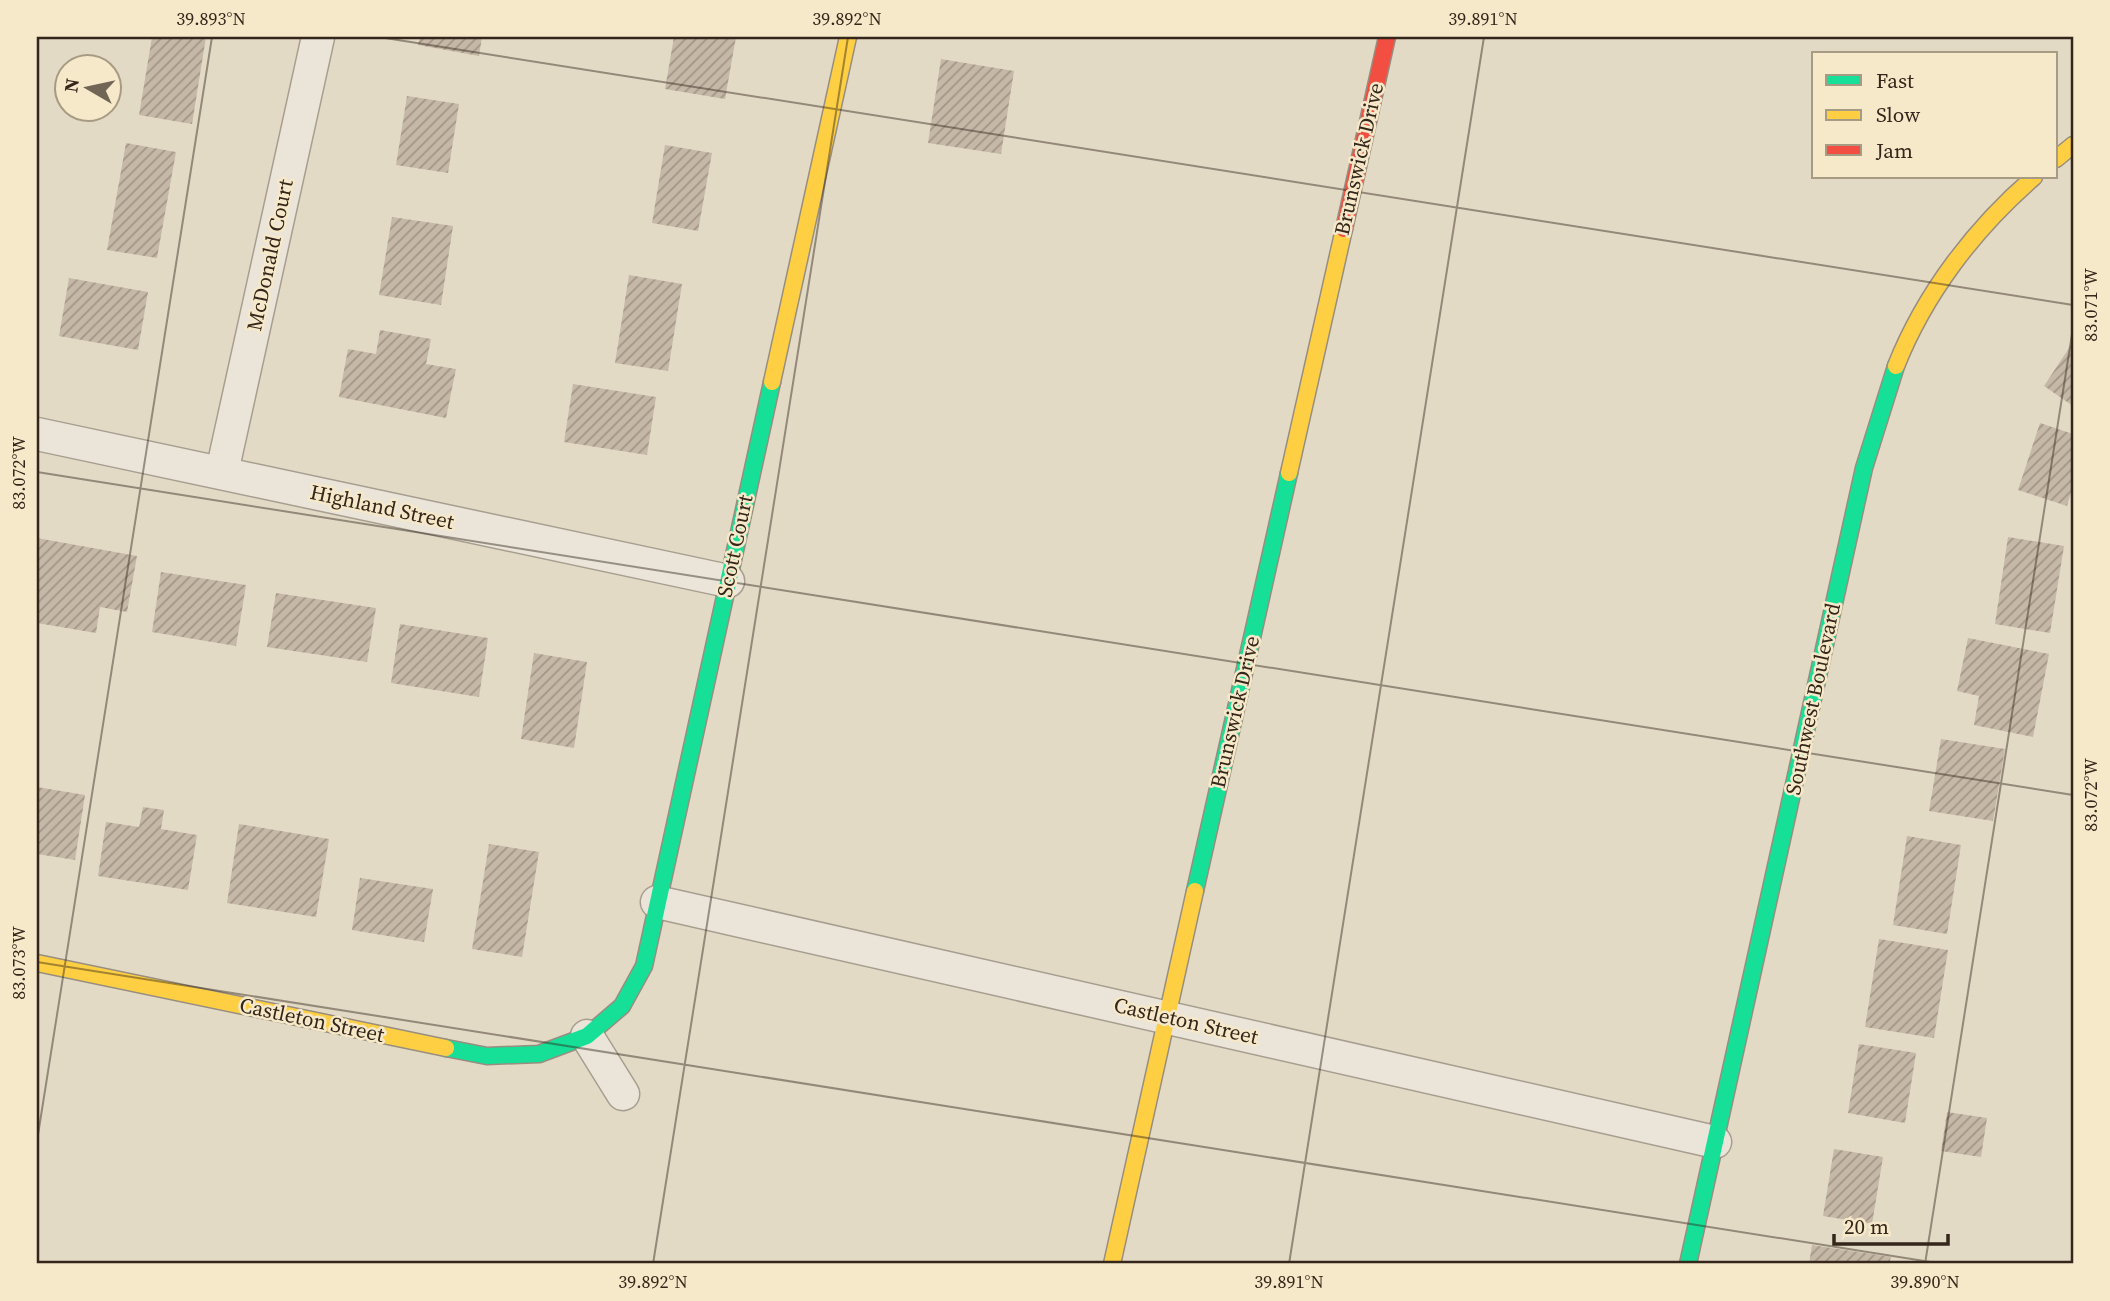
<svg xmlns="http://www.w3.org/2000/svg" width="2110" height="1301" font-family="'Source Serif 4',serif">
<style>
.building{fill:url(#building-hatch)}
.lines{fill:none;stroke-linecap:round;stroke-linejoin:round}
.street-casing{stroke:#a79e90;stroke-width:35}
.fast-casing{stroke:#978e80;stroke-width:19}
.slow-casing{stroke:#978e80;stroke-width:19}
.jam-casing{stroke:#978e80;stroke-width:19}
.street{stroke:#eae4d9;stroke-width:32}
.fast{stroke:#16e098;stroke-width:16}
.slow{stroke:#ffcf43;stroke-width:16}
.jam{stroke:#f24e42;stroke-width:16}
.ticks{fill:none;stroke:#34261a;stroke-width:2;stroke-opacity:0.45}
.labels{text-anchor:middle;stroke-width:5;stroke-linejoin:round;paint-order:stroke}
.street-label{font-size:21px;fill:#34261a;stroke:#f6e9ca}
.neatline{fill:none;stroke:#34261a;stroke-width:2.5}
.ticks-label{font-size:18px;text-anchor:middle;fill:#34261a}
</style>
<defs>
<pattern id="building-hatch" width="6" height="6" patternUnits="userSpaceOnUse" patternTransform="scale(1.75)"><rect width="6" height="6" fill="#c6b8a7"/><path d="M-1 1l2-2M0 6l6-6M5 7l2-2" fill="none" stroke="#a29587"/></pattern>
</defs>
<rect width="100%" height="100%" fill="#e3dac6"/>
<g class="building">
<path d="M152,37H206L192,124L139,115Z"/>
<path d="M420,37H482L479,56L418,45Z"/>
<path d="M674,37H736L725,99L665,89Z"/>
<path d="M941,59L1014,71L1001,154L928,143Z"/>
<path d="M407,96L459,104L448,173L396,165Z"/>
<path d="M126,143L176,152L157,258L107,250Z"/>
<path d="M665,145L712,153L698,231L652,223Z"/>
<path d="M392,217L453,226L441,305L379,295Z"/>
<path d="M629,275L682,284L668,371L615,363Z"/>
<path d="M69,278L148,292L138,350L59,336Z"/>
<path d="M380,330L431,339L426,364L456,369L446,418L339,397L348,349L376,354Z"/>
<path d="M2073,342V406L2044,386Z"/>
<path d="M573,384L656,397L647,455L564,442Z"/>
<path d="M2040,423L2073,434V486L2067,506L2018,490Z"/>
<path d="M2008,537L2064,546L2050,633L1995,624Z"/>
<path d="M37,538L137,556L127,612L100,607L96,633L37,623Z"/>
<path d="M161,572L246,585L236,646L152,632Z"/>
<path d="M276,593L376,608L367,662L267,647Z"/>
<path d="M400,624L488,638L479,697L391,683Z"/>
<path d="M1968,638L2049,654L2033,737L1974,725L1979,696L1957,691Z"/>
<path d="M534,653L587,662L574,748L521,739Z"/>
<path d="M1941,739L2005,749L1993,821L1929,811Z"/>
<path d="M37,787L85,795L75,860L37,854Z"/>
<path d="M143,807L164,810L161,829L197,835L188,890L98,876L106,822L139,827Z"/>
<path d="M239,824L329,839L316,917L227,903Z"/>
<path d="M1907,836L1961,845L1947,934L1893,925Z"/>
<path d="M489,844L539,852L522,957L472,949Z"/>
<path d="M360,878L433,889L424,942L352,930Z"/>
<path d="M1879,939L1948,950L1934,1038L1865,1027Z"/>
<path d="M1859,1044L1916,1053L1905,1123L1848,1113Z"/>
<path d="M1947,1112L1987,1118L1981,1157L1941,1151Z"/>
<path d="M1834,1149L1883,1157L1872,1224L1823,1216Z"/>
<path d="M1812,1245L1891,1257L1889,1264H1809Z"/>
</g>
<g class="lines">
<g class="street-casing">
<g id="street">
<path d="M37,434L728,581"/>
<path d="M222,472L318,37"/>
<path d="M657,902L1715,1142"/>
<path d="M587,1036L623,1094"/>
</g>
</g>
<g class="fast-casing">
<g id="fast">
<path d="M1195,891L1289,473"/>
<path d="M446,1048L487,1056L539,1054L587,1036L622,1006L644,966L772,382"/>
<path d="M1688,1264L1864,468L1896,366"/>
</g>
</g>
<g class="slow-casing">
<g id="slow">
<path d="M2056,159L2073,145"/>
<path d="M1896,366C1925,293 1975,228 2034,177"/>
<path d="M772,382L848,37"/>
<path d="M1289,473L1344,229"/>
<path d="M37,963L446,1048"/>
<path d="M1112,1264L1195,891"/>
</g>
</g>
<g class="jam-casing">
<path id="jam" d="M1344,229L1387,37"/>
</g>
<use href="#street" class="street"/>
<use href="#fast" class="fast"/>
<use href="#slow" class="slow"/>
<use href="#jam" class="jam"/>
</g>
<path class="ticks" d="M379,37L2073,305M37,472L2073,795M37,962L1943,1264M37,1141L212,37M653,1264L848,37M1289,1264L1484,37M1925,1264L2073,328"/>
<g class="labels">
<g class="street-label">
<text transform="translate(1359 159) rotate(-77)" y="7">Brunswick Drive</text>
<text transform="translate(270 255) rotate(-78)" y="7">McDonald Court</text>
<text transform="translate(382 507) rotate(12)" y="7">Highland Street</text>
<text transform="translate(735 546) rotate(-78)" y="7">Scott Court</text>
<text transform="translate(1813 699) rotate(-78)" y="7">Southwest Boulevard</text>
<text transform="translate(1235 712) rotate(-77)" y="7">Brunswick Drive</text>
<text transform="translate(312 1020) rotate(12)" y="7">Castleton Street</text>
<text transform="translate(1186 1021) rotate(13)" y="7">Castleton Street</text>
</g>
</g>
<rect width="2110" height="1301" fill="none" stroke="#f6e9ca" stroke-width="77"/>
<rect x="1812" y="52" width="245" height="126" fill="#f6e9ca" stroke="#a89b84" stroke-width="2"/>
<rect x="1826" y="75" width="35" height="10" fill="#16e098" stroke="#a89b84" stroke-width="2"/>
<text x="1876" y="88" font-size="21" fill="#34261a">Fast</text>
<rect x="1826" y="110" width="35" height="10" fill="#ffcf43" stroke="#a89b84" stroke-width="2"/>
<text x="1876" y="122" font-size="21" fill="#34261a">Slow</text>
<rect x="1826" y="145" width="35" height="10" fill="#f24e42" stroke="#a89b84" stroke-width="2"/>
<text x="1876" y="158" font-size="21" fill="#34261a">Jam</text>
<g transform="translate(88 88) rotate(279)"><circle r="33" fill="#f6e9ca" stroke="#a89b84" stroke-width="2"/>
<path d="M0-5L12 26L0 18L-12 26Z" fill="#716556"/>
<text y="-10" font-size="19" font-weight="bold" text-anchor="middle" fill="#34261a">N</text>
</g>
<path d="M1834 1234v10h114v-10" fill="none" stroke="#34261a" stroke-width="3.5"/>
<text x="1844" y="1234" font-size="21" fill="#34261a" stroke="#f6e9ca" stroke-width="5" paint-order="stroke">20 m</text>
<rect x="38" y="38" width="2034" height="1224" class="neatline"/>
<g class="ticks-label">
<text x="211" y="25">39.893°N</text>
<text x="847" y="25">39.892°N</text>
<text x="1483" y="25">39.891°N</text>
<text transform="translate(2091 305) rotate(-90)" y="6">83.071°W</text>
<text transform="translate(19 473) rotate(-90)" y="6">83.072°W</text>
<text transform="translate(2091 795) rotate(-90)" y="6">83.072°W</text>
<text transform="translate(19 963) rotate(-90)" y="6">83.073°W</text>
<text x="653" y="1288">39.892°N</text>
<text x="1289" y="1288">39.891°N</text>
<text x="1925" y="1288">39.890°N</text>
</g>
</svg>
